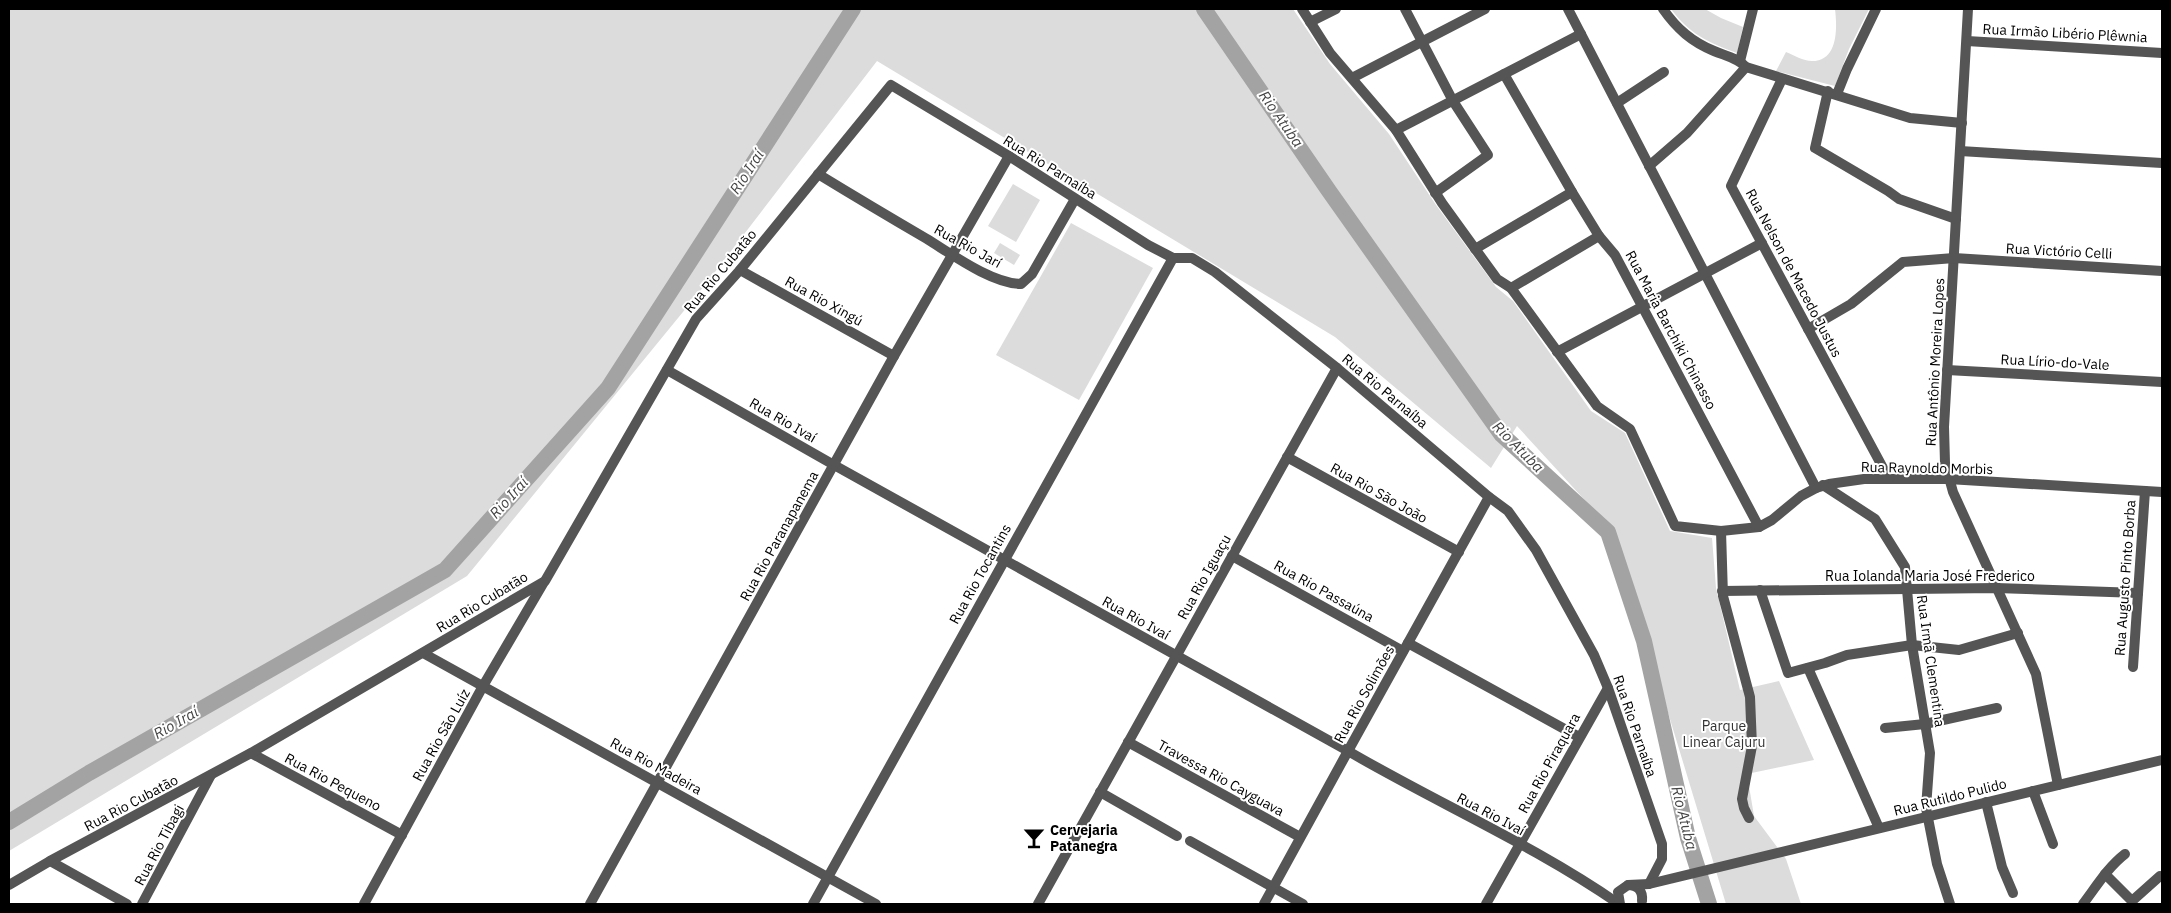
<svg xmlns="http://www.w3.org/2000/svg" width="2171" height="913" font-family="'IBM Plex Sans',sans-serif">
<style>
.green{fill:#dcdcdc}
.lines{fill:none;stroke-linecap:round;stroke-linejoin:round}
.river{stroke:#a3a3a3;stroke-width:16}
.minor{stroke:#555;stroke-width:10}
.tertiary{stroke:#555;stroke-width:10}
.labels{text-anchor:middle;stroke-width:4;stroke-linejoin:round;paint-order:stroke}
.street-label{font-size:14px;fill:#000;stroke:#fff}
.park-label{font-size:14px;fill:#333;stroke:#fff}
.poi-label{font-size:14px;font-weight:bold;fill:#000;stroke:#fff;text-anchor:start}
.water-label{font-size:15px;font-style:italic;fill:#444;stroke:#fff}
</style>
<rect width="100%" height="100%" fill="#fff"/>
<g class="green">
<path d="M9,9H1293L1330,64L1389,134L1436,205L1496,287L1513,301L1591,411L1625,433L1670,531L1712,538L1716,588L1740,690L1779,681L1814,760L1747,774L1754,816L1786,859L1801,904H1726L1613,531L1517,426L1491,468L1335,337L877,61L705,285L467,576L9,851Z"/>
<path d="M1671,9H1705L1721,18L1743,27L1737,53C1709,43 1688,33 1671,9Z"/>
<path d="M1835,9H1869L1849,49L1835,86L1776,71L1786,52C1794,55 1803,61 1812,61C1839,61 1837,26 1835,9Z"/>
<path d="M1013,184L1040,200L1016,242L988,226Z"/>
<path d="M1071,223L1153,268L1079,400L996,355Z"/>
<path d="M1000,243L1020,255L1014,265L994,253Z"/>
</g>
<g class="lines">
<g class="river">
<path d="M1204,9L1329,191L1501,434L1608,532L1644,641L1688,838L1709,904"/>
<path d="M9,822L89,773L445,570L608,388L853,9"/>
</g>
<g class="minor">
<path d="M1302,9L1330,53L1396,130L1442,203L1497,279L1511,288L1597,406L1630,429L1675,526L1721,531L1759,527L1772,520L1801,496L1816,488L1829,484L1864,479H1948L2162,492"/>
<path d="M1405,9L1453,101L1488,155L1435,193"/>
<path d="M1568,9L1816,488"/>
<path d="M1663,9C1677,29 1692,42 1714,51C1726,56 1737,58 1746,67L1910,118L1962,123"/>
<path d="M1968,9L1944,427L1945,463L1953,492L2036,674L2058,785"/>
<path d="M1310,22L1336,9"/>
<path d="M1967,41L2162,53"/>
<path d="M1740,61L1753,9"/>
<path d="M1504,74L1572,192L1599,236L1615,255L1759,527"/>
<path d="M1352,78L1485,9"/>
<path d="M1782,79L1731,186L1889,479"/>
<path d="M1828,91L1815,148L1888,191L1899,199L1956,219"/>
<path d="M1837,94L1847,69L1876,9"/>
<path d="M1617,103L1664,72"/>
<path d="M1396,130L1581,34"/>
<path d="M1960,151L2162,163"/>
<path d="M1649,166L1687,133L1746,67"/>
<path d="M818,174C854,196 891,218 927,239C953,255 991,283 1021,284L1032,274L1075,199"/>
<path d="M1475,249L1572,192"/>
<path d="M740,270L894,356"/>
<path d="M1511,288L1599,236"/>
<path d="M1808,329L1851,304L1903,262L1954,258L2162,271"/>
<path d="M1557,352L1762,243"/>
<path d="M667,370L834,465L1348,751L1489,497"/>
<path d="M1947,370L2162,382"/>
<path d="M1287,457L1459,552"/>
<path d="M1823,485L1875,519L1905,567L1912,645L1930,753L1926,808L1937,864L1950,904"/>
<path d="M1721,531L1723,596L1750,697L1752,746L1742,799L1744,808L1749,818"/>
<path d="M1232,556L1403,651"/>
<path d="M1760,590L1788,673L1825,663L1847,655L1912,645L1959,650L2018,633"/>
<path d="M1722,591L1996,588L2138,593"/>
<path d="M1408,643L1579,737"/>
<path d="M423,653L876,904"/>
<path d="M2133,667L2145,491"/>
<path d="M1808,668L1879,828"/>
<path d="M1885,728L1925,724L1997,708"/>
<path d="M1128,742L1300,837"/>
<path d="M251,753L402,835"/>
<path d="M2033,791L2053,844"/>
<path d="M1100,792L1177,836"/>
<path d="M1986,802L2002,867L2013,893"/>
<path d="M1190,841L1303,904"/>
<path d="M50,861L127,904"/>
<path d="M2105,874L2132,901L2160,876"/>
<path d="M9,885L50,861L251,753L545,581L696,319L740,270L891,85L1009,156L1148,245L1173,258H1192L1215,272L1337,368L1489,497L1508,511L1536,550L1594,655L1608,688L1662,844V859L1649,884"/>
<path d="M142,904L211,775"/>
<path d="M364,904L483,686L544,582"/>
<path d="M590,904L894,356L1009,156"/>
<path d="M813,904L1173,258"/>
<path d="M1038,904L1337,368"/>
<path d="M1486,904L1608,688"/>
<path d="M2083,904C2096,887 2108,867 2125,854"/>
</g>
<g class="tertiary">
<path d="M1628,885L1649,884L2162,760"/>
<path d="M1264,904L1348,751C1437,803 1534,845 1619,904"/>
<path d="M1620,904L1618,892L1628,885C1638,885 1643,891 1642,901"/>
</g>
</g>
<defs>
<g id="bar-bare" transform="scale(1.725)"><path d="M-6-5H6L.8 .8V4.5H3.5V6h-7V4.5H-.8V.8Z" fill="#000" stroke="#fff" stroke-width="2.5" paint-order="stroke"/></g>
</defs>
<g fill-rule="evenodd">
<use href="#bar-bare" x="1034" y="838"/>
</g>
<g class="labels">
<g class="street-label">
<text transform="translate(2065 33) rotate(3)" y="5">Rua Irmão Libério Plêwnia</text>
<text transform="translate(1050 167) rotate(32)" y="5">Rua Rio Parnaíba</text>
<text transform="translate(968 246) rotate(29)" y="5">Rua Rio Jarí</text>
<text transform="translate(2059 251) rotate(3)" y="5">Rua Victório Celli</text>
<text transform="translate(720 271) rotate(-50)" y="5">Rua Rio Cubatão</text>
<text transform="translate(1794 273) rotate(62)" y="5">Rua Nelson de Macedo Justus</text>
<text transform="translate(824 301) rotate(29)" y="5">Rua Rio Xingú</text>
<text transform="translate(1671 330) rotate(62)" y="5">Rua Maria Barchiki Chinasso</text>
<text transform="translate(1935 362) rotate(-87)" y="5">Rua Antônio Moreira Lopes</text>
<text transform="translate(2055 362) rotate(3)" y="5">Rua Lírio-do-Vale</text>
<text transform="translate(1385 391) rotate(40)" y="5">Rua Rio Parnaíba</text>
<text transform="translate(783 420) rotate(30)" y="5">Rua Rio Ivaí</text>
<text transform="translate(1927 468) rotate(1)" y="5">Rua Raynoldo Morbis</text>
<text transform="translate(1379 493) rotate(29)" y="5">Rua Rio São João</text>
<text transform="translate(779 536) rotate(-61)" y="5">Rua Rio Paranapanema</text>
<text transform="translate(980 574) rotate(-61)" y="5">Rua Rio Tocantins</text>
<text x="1930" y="581">Rua Iolanda Maria José Frederico</text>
<text transform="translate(1204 577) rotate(-61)" y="5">Rua Rio Iguaçu</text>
<text transform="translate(2125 578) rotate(-86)" y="5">Rua Augusto Pinto Borba</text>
<text transform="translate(1324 591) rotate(29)" y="5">Rua Rio Passaúna</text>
<text transform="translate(482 602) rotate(-31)" y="5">Rua Rio Cubatão</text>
<text transform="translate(1136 618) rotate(29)" y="5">Rua Rio Ivaí</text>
<text transform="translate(1931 661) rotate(82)" y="5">Rua Irmã Clementina</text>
<text transform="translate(1364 694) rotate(-61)" y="5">Rua Rio Solimões</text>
<text transform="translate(1635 726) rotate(71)" y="5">Rua Rio Parnaíba</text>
<text transform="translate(441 735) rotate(-61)" y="5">Rua Rio São Luíz</text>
<text transform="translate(1549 763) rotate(-61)" y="5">Rua Rio Piraquara</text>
<text transform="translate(656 766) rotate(29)" y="5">Rua Rio Madeira</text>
<text transform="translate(1221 778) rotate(29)" y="5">Travessa Rio Cayguava</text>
<text transform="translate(333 782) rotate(28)" y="5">Rua Rio Pequeno</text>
<text transform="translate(1950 797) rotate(-14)" y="5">Rua Rutildo Pulido</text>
<text transform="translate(131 803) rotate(-28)" y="5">Rua Rio Cubatão</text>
<text transform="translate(1491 814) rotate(28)" y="5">Rua Rio Ivaí</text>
<text transform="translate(159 845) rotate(-62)" y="5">Rua Rio Tibagi</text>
</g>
<g class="park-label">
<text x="1724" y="731">Parque<tspan x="1724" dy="16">Linear Cajuru</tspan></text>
</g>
<g class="poi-label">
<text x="1050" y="835">Cervejaria<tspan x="1050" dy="16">Patanegra</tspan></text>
</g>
<g class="water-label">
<text transform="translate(1281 119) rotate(55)" y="5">Rio Atuba</text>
<text transform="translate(747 172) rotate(-57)" y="5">Rio Iraí</text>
<text transform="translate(1518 447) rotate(45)" y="5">Rio Atuba</text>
<text transform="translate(509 498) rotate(-48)" y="5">Rio Iraí</text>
<text transform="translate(176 723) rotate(-30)" y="5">Rio Iraí</text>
<text transform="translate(1684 818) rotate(76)" y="5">Rio Atuba</text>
</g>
</g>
<rect width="2171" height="913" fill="none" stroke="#000000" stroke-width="20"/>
</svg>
